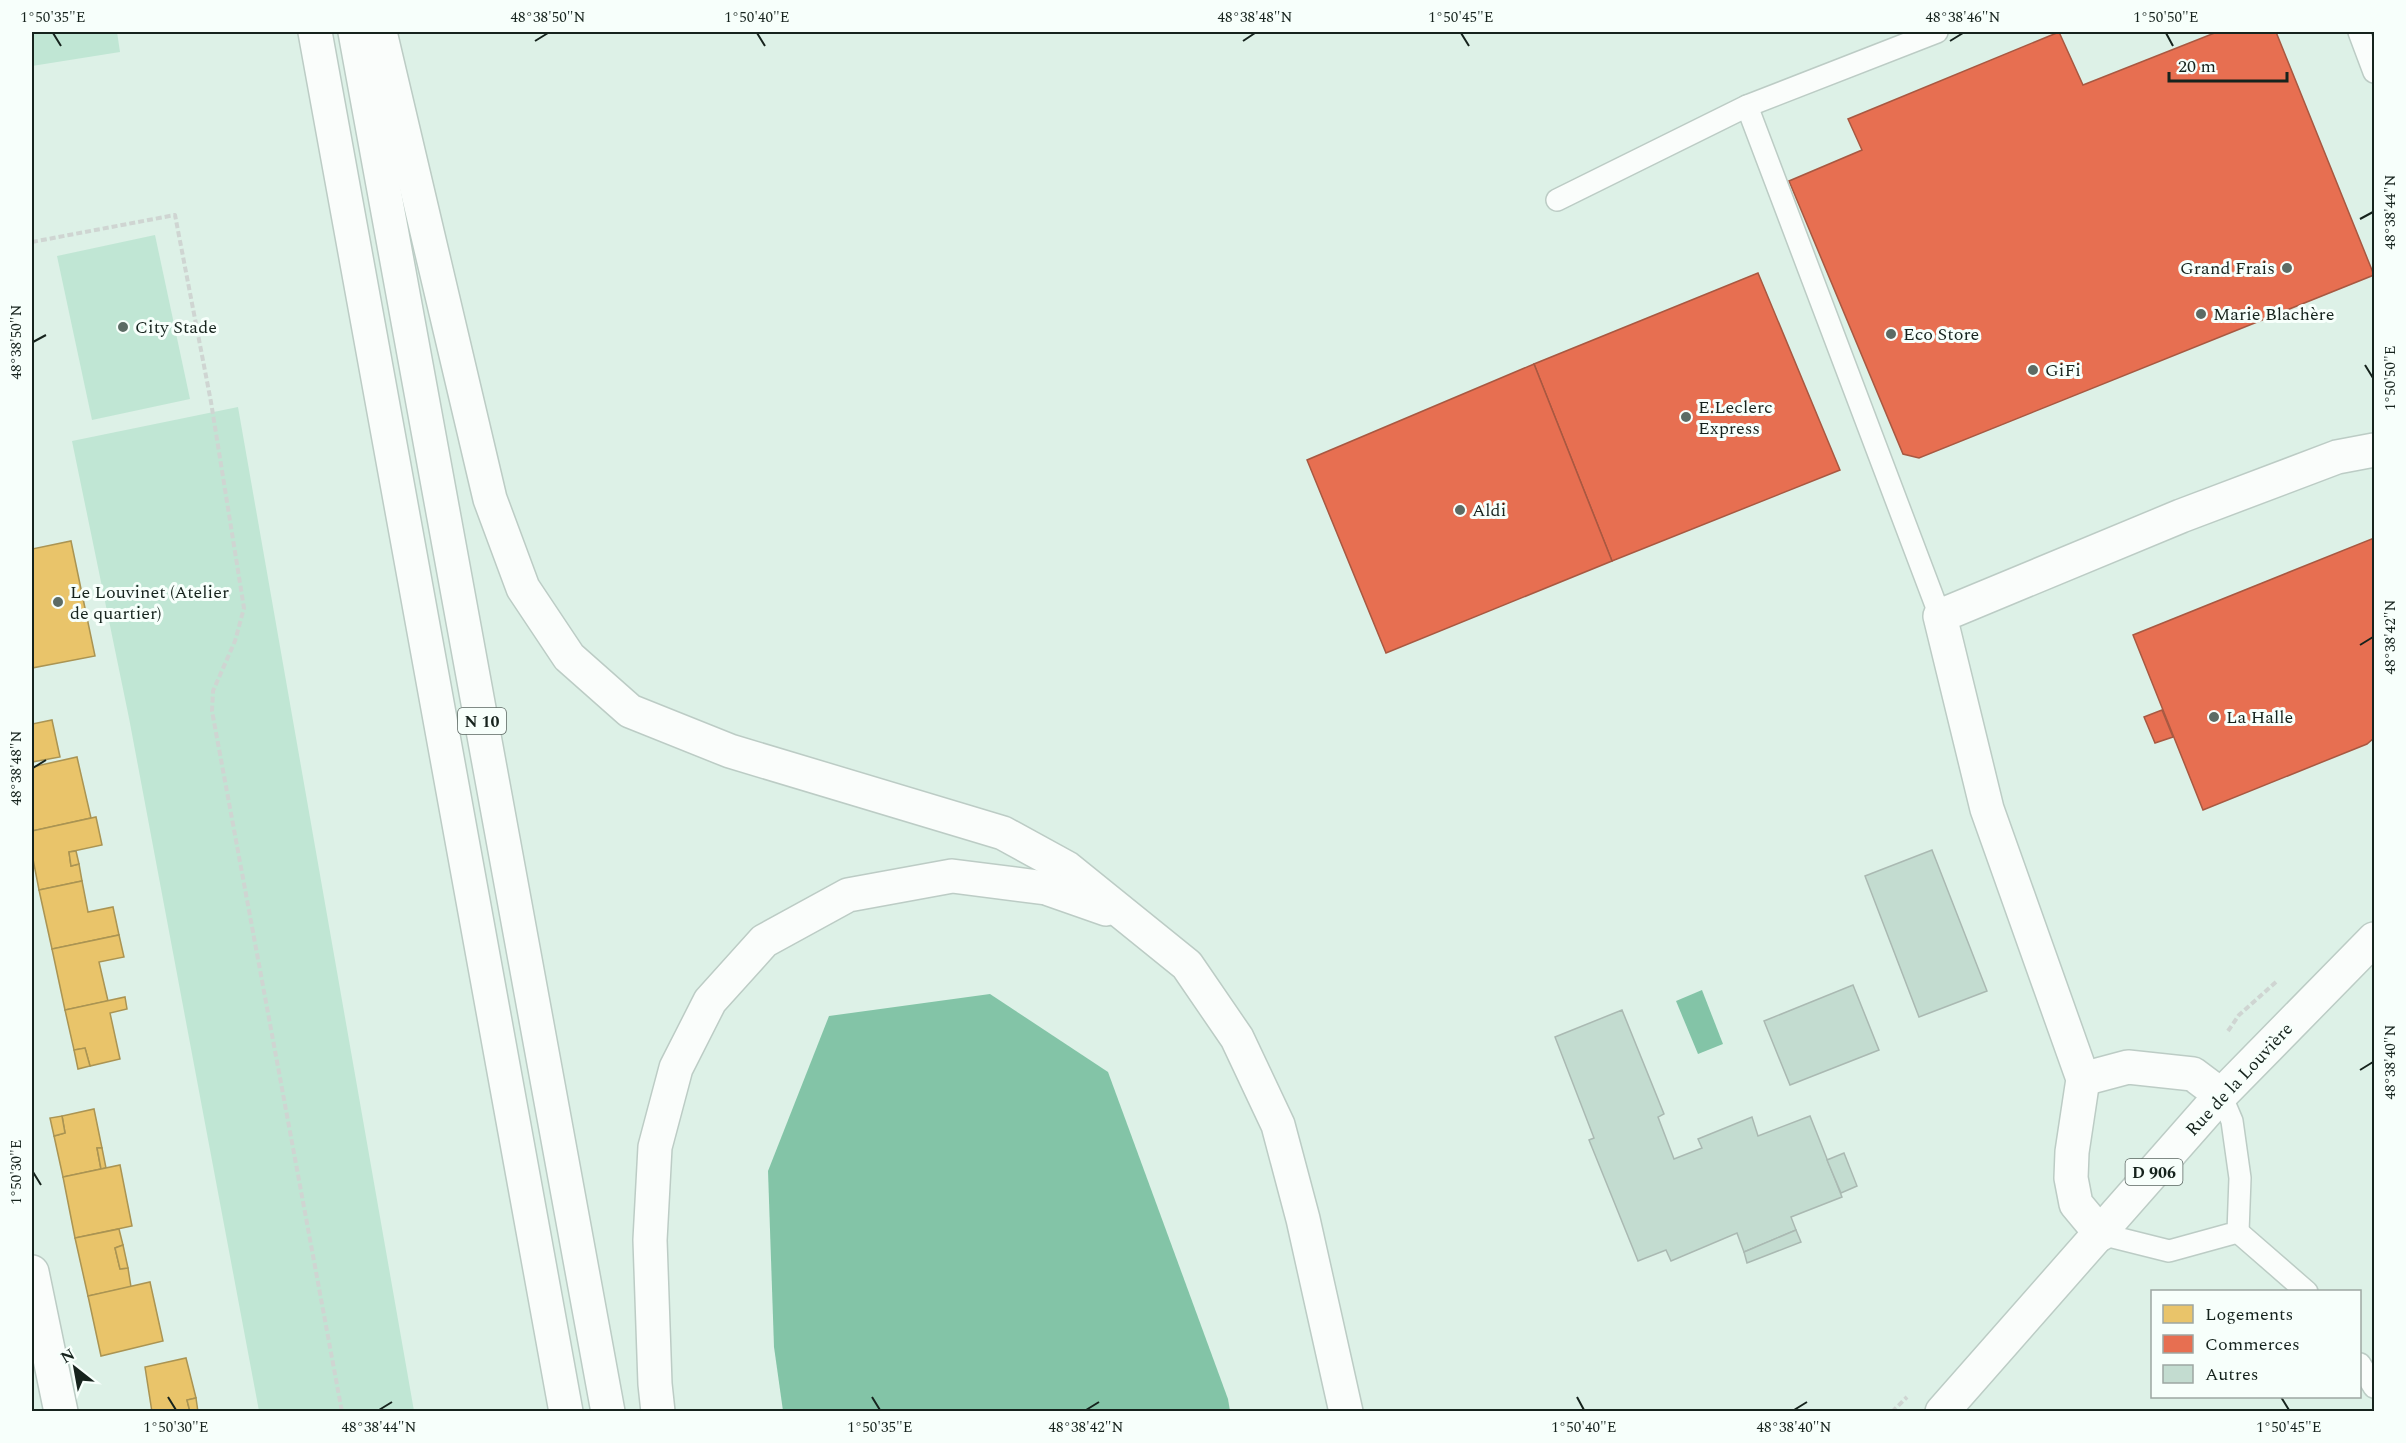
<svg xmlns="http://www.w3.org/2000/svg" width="2406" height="1443" font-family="Spectral,serif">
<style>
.green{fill:#c0e6d4}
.water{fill:#83c4a7}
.homes{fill:#e9c46a;stroke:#aa9453;stroke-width:1.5}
.shops{fill:#e76f51;stroke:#a85841;stroke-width:1.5}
.building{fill:#c3dcd0;stroke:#aab9b2;stroke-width:1.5}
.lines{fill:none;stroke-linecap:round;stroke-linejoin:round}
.service-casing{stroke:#bcccc5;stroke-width:24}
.minor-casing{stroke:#bcccc5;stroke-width:36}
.primary-casing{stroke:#bcccc5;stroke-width:36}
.path{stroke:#cfd5d2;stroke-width:4;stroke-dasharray:6 3;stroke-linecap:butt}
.service{stroke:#fafdfb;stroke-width:21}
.minor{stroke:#fafdfb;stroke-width:33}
.primary{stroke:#fafdfb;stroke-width:33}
.ticks{fill:none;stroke:#16231d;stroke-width:2}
.poi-dot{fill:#5c6b64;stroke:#f7fffb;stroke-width:2}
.labels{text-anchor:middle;stroke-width:6;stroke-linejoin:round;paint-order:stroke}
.shield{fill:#f7fffb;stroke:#5a6560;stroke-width:1.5}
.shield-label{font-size:16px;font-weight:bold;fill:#16231d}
.poi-label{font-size:18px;fill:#16231d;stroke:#f7fffb;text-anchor:start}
.street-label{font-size:18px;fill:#16231d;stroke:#f7fffb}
.neatline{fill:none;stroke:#16231d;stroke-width:2}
.ticks-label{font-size:15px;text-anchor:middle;fill:#16231d}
</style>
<rect width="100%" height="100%" fill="#ddf1e7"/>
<g class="green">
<path d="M32,32H117L120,52L32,66Z"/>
<path d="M155,235L190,399L92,420L57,256Z"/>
<path d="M238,407L414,1411H259L129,718L72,441Z"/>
</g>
<g class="water">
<path d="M1702,990L1723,1044L1698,1054L1676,1001Z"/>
<path d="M990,994L1108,1072L1228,1399L1230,1411H783L774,1347L768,1171L829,1016Z"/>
</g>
<g class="homes">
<path d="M71,541L95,656L32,668V549Z"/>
<path d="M52,720L60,757L32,762V724Z"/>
<path d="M77,757L91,818L32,831V767Z"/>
<path d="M96,817L102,845L69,852L71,866L79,864L82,881L39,890L32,854V831Z"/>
<path d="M76,851L79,864L71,866L69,852Z"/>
<path d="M82,881L88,912L113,907L119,935L52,949L39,890Z"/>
<path d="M119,935L124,957L99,962L108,1001L65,1010L52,949Z"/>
<path d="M125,997L127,1009L110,1013L120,1059L90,1066L85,1048L74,1050L65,1010Z"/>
<path d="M85,1048L90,1066L78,1069L74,1050Z"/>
<path d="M94,1109L102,1148H97L101,1169L63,1177L54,1136L65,1133L62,1116Z"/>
<path d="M62,1116L65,1133L54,1136L50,1118Z"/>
<path d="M97,1148H102L106,1168L101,1169Z"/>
<path d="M120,1165L132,1226L75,1238L63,1177Z"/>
<path d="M119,1229L123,1245L115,1248L120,1269L128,1268L131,1287L88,1296L75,1238Z"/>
<path d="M123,1245L128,1268L120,1269L115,1248Z"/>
<path d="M150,1282L163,1341L101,1356L88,1296Z"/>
<path d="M186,1358L196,1398L187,1400L190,1412H152L145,1367Z"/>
<path d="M196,1398L198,1412H190L187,1400Z"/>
</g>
<g class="shops">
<path d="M2059,32L2083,85L2217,32H2276L2374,275L1919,458L1903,454L1789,181L1862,150L1848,119Z"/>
<path d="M1758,273L1840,470L1612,561L1534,364Z"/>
<path d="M1534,364L1612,561L1386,653L1307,460Z"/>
<path d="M2374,538V738L2367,744L2203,810L2133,635Z"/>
<path d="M2162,710L2173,737L2155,743L2144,717Z"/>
</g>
<g class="building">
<path d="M1932,850L1987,991L1919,1017L1865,876Z"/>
<path d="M1853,985L1879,1050L1790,1085L1764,1021Z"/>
<path d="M1622,1010L1664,1114L1658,1117L1674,1159L1702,1148L1698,1139L1752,1117L1758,1136L1810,1116L1842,1197L1791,1217L1796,1230L1744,1252L1737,1233L1671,1261L1666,1250L1638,1261L1589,1140L1594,1138L1555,1037Z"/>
<path d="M1844,1153L1857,1186L1841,1193L1827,1160Z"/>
<path d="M1796,1230L1801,1242L1747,1263L1744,1252Z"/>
</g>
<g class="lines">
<g class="service-casing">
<g id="service">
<path d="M2359,32L2374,72"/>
<path d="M1747,106L1940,616"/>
<path d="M1557,200L1747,106L1937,32"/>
<path d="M2238,1232L2307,1292"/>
<path d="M2101,1234L2169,1251L2238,1232L2240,1178L2232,1121L2221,1095"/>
<path d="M2360,1364L2374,1387"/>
</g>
</g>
<g class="minor-casing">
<g id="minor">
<path d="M2083,1079L2128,1067L2193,1074L2221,1095"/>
<path d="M2101,1234L2076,1204L2071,1178L2072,1152L2083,1079L1987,809L1940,616L2181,516L2337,457L2374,450"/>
<path d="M32,1272L61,1412"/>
</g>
</g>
<g class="primary-casing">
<g id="primary">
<path d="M315,32L566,1412"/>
<path d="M355,32L608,1412"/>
<path d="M380,32L490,499L523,588L569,657L630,711L730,751L1003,833L1067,868L1187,965L1237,1038L1278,1125L1303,1219L1346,1412"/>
<path d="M658,1412L655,1384L650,1240L655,1147L676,1068L710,1001L764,941L848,895L952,876L1046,888L1106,909"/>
<path d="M1942,1412L2221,1095L2374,939"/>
</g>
</g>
<g class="path">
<path d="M32,242L175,215L211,402L244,608L235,641L213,691L212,711L342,1412"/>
<path d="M2228,1031L2239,1015L2277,981"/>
<path d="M1892,1412L1907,1397"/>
</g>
<use href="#service" class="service"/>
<use href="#minor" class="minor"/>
<use href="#primary" class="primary"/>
</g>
<path class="ticks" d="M53,33L61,46M757,33L765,46M1461,33L1469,46M2166,33L2173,46M535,41L548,33M1243,41L1255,33M1950,41L1963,33M2360,219L2373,212M33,342L46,335M2365,365L2373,378M2360,645L2373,637M33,768L46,760M2360,1070L2373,1062M33,1172L41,1185M168,1397L176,1410M872,1397L880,1410M1577,1397L1584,1410M2281,1397L2289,1410M379,1410L392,1402M1086,1410L1099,1402M1794,1410L1807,1402"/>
<g class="poi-dot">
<circle cx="2287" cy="268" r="6"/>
<circle cx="2201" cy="314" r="6"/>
<circle cx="123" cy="327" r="6"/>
<circle cx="1891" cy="334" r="6"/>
<circle cx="2033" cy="370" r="6"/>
<circle cx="1686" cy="417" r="6"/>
<circle cx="1460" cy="510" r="6"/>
<circle cx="58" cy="602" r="6"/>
<circle cx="2214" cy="717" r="6"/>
</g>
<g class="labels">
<g class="shield">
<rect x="458" y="708" width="48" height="26" rx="4.5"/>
<rect x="2125.5" y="1159" width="57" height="26" rx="4.5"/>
</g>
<g class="shield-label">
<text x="482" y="727">N 10</text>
<text x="2154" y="1178">D 906</text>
</g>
<g class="poi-label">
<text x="2275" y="274" text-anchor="end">Grand Frais</text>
<text x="2213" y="320">Marie Blachère</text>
<text x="135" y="333">City Stade</text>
<text x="1903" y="340">Eco Store</text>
<text x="2045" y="376">GiFi</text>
<text x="1698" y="413">E.Leclerc<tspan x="1698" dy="21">Express</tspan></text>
<text x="1472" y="516">Aldi</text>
<text x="70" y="598">Le Louvinet (Atelier<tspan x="70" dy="21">de quartier)</tspan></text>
<text x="2226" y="723">La Halle</text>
</g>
<g class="street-label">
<text transform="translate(2239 1079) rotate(-47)" y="6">Rue de la Louvière</text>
</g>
</g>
<rect width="2406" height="1443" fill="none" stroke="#f7fffb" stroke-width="66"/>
<rect x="2151" y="1290" width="210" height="108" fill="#f7fffb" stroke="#9da7a2" stroke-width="1.5"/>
<rect x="2163" y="1305" width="30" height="18" fill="#e9c46a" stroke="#9da7a2" stroke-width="1.5"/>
<text x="2205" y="1320" font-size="18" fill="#16231d">Logements</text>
<rect x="2163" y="1335" width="30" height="18" fill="#e76f51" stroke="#9da7a2" stroke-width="1.5"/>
<text x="2205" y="1350" font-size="18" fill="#16231d">Commerces</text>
<rect x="2163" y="1365" width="30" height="18" fill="#c3dcd0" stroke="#9da7a2" stroke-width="1.5"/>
<text x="2205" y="1380" font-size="18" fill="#16231d">Autres</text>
<g transform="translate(75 1368) rotate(329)" stroke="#f7fffb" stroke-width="4.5" paint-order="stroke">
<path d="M0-4.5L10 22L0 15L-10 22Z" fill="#16231d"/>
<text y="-9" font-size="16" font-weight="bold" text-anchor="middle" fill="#16231d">N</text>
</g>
<path d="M2169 72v9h118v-9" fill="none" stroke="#16231d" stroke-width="3"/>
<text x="2178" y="72" font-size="18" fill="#16231d" stroke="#f7fffb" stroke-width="4.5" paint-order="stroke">20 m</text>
<rect x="33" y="33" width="2340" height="1377" class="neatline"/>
<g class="ticks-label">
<text x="53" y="22">1°50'35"E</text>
<text x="548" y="22">48°38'50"N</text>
<text x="757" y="22">1°50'40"E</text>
<text x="1255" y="22">48°38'48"N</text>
<text x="1461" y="22">1°50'45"E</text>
<text x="1963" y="22">48°38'46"N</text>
<text x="2166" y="22">1°50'50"E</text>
<text transform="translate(2390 212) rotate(-90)" y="5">48°38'44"N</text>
<text transform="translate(16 342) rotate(-90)" y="5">48°38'50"N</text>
<text transform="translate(2390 378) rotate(-90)" y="5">1°50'50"E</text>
<text transform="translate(2390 637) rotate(-90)" y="5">48°38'42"N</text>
<text transform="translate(16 768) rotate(-90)" y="5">48°38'48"N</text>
<text transform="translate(2390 1062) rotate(-90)" y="5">48°38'40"N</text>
<text transform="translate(16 1172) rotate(-90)" y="5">1°50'30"E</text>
<text x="176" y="1432">1°50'30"E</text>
<text x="379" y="1432">48°38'44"N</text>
<text x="880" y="1432">1°50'35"E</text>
<text x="1086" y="1432">48°38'42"N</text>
<text x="1584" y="1432">1°50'40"E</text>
<text x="1794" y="1432">48°38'40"N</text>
<text x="2289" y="1432">1°50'45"E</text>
</g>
</svg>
